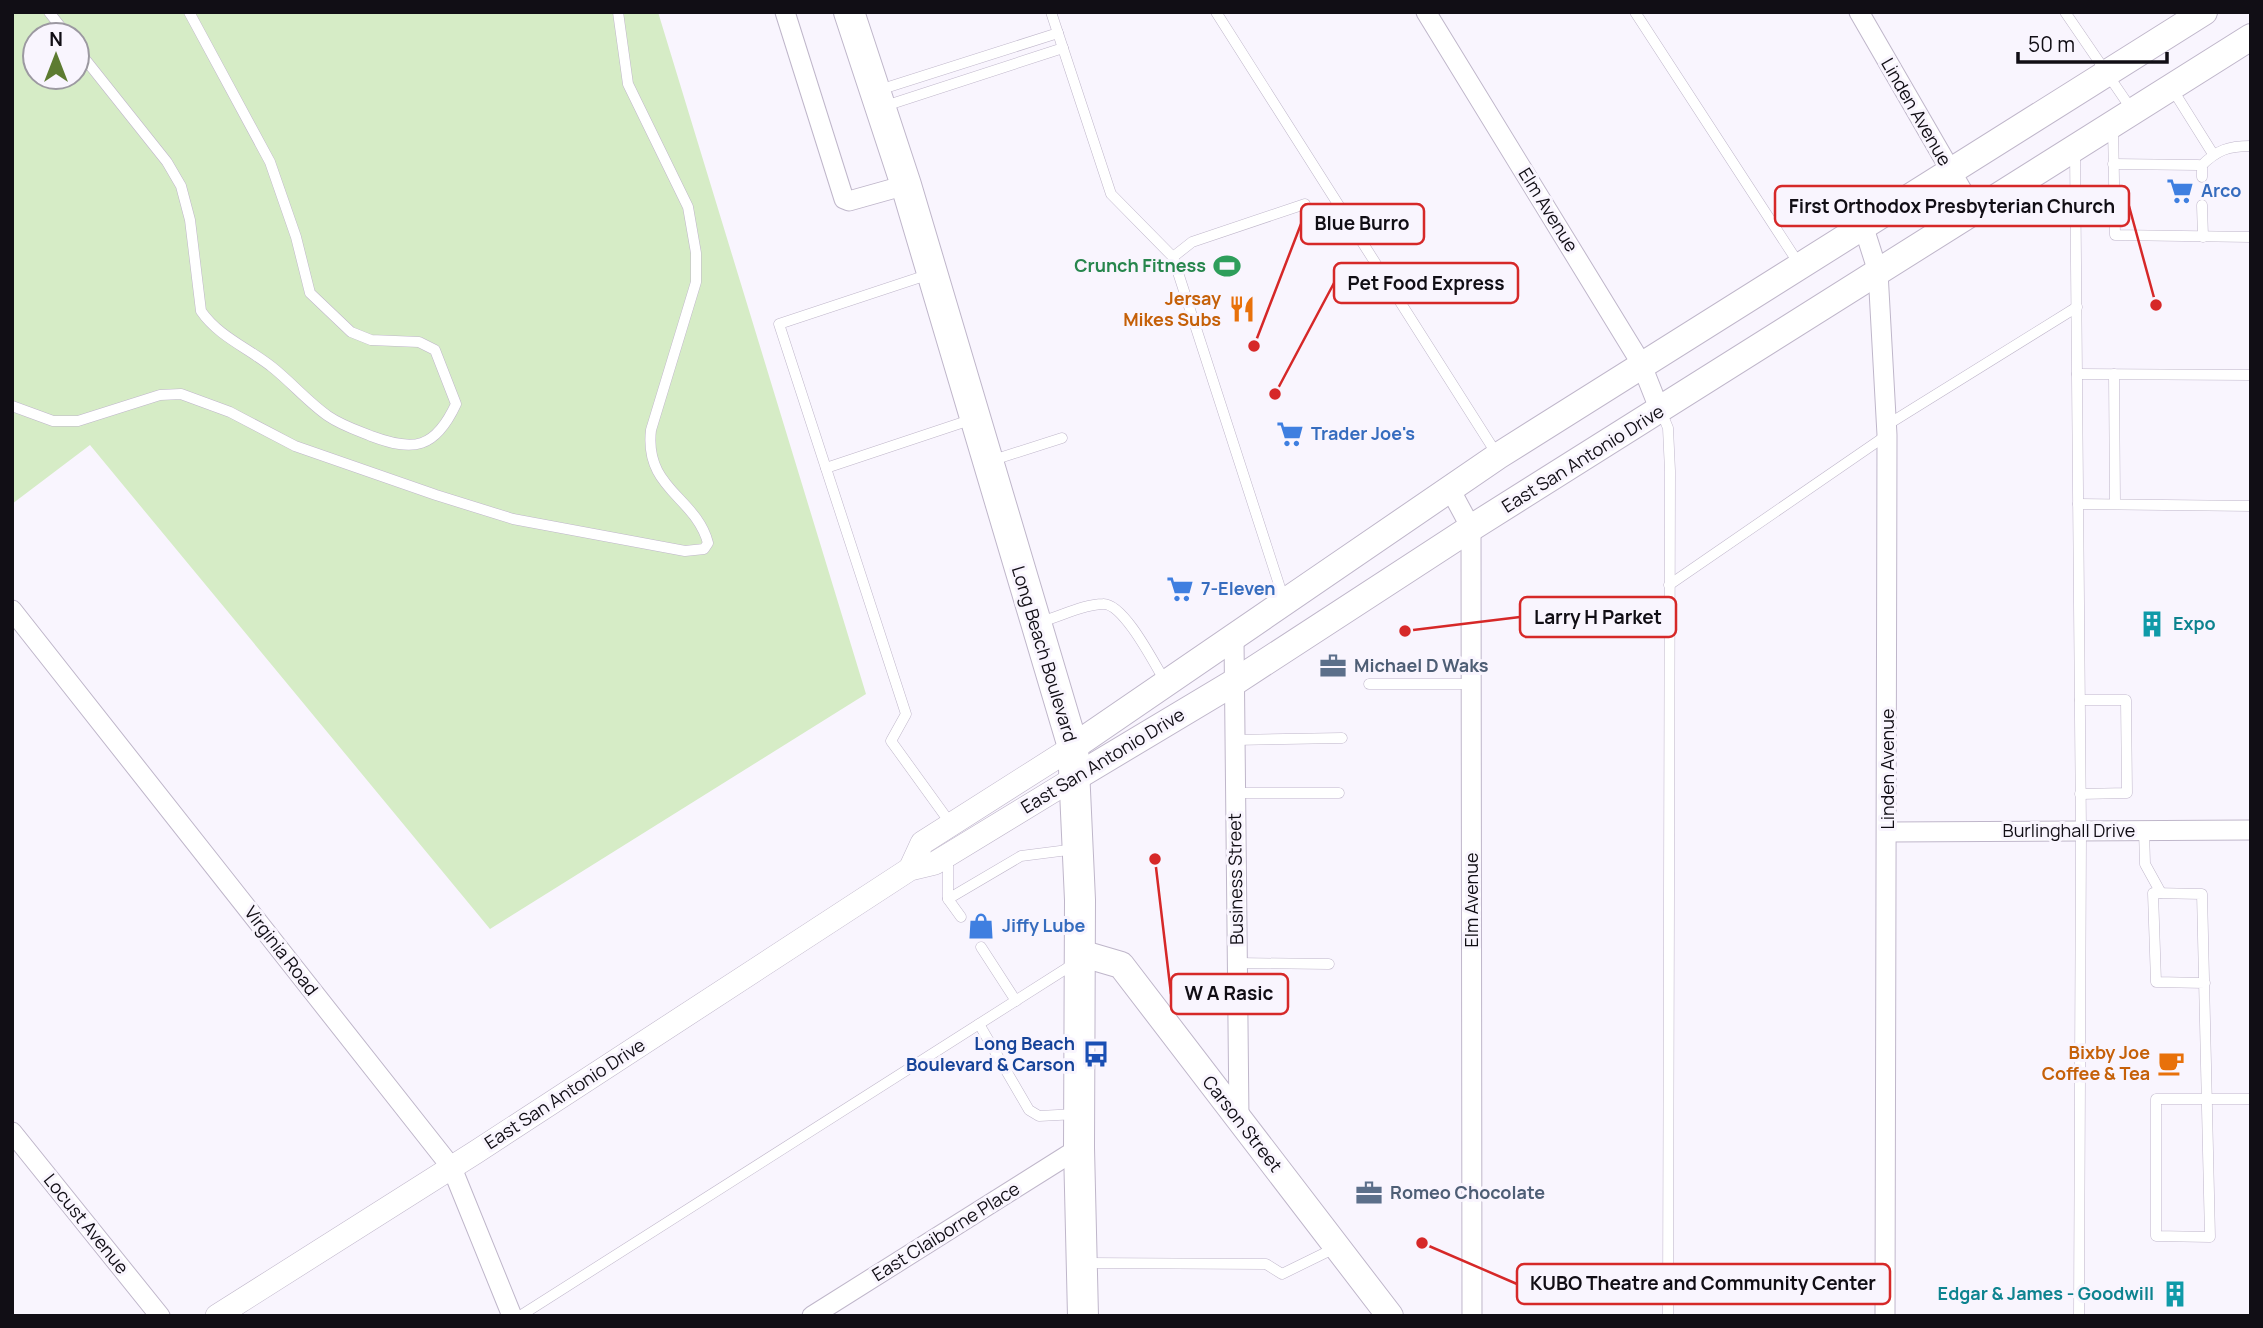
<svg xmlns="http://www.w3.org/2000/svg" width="2263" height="1328" font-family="Manrope,sans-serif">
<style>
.green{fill:#d6ecc6;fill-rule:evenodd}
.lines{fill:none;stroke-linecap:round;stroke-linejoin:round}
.service-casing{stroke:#bfb6ca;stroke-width:11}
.minor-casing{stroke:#bfb6ca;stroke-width:21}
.tertiary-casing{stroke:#bfb6ca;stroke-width:24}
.secondary-casing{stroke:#bfb6ca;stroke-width:28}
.primary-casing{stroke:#bfb6ca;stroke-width:32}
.service{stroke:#fff;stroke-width:10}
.minor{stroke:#fff;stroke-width:19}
.tertiary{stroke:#fff;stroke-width:23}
.secondary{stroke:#fff;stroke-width:26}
.primary{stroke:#fff;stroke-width:30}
.labels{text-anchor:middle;stroke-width:6;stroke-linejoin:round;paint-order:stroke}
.street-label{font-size:18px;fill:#110e15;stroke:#f9f5fe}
.shop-label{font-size:18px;font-weight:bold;fill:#366cbe;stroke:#f9f5fe;text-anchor:start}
.leisure-label{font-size:18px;font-weight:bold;fill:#27864d;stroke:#f9f5fe;text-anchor:end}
.food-label{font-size:18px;font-weight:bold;fill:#c56008;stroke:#f9f5fe;text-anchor:end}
.culture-label{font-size:18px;font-weight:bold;fill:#0d838f;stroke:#f9f5fe;text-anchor:start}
.service-label{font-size:18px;font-weight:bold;fill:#4e5e75;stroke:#f9f5fe;text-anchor:start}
.transit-label{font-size:18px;font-weight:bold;fill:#164399;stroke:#f9f5fe;text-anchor:end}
.leader{fill:none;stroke:#d62828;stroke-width:2.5}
.callout-dot{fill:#d62828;stroke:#f9f5fe;stroke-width:2.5}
.callout{fill:#f9f5fe;stroke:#d62828;stroke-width:2.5}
.callout-label{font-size:19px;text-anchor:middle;font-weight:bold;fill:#110e15}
</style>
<rect width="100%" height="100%" fill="#f9f5fe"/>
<path class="green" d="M12,12H658L866,694L490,929L90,445L12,504ZM35,35H77V77H35Z"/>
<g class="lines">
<g class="service-casing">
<g id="service">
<path d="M49,12L67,35"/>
<path d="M1051,12L1111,194L1173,257L1284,600"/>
<path d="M1216,12L1498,456"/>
<path d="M1635,12L1799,264"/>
<path d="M2065,12L2132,110"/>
<path d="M77,49L167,162L181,186L190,220L201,311C218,336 248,348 272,367C291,382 308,402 328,416C341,425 356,430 371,436C414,452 435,449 456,404L435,350L419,342L371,340L351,332L310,293L296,237L270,162L189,12"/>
<path d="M2171,87L2213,154"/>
<path d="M879,90L1058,33"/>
<path d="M885,106L1063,48"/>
<path d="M2113,126L2115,235L2251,237"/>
<path d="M2075,150L2081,831L2079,1316"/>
<path d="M2113,164L2198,165L2202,168V177"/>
<path d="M2201,166C2217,150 2228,146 2251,146"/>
<path d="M2202,205L2203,237"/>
<path d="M1173,257L1192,242L1305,204"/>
<path d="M930,274L779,324L906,714L891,741L951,824"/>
<path d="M2077,374L2251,375"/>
<path d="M2114,374L2115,504"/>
<path d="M12,406L53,421H78L160,395L181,394L230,412L295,446L436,495L513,519L685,551L704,549L708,543C696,497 644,489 651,430L696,282V253L688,207L628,84L618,12"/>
<path d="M1661,411L1668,428L1670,471L1668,1316"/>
<path d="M1887,425L2077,307"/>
<path d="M990,461L1062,438"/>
<path d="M826,468L973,419"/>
<path d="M2078,504L2251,506"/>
<path d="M1669,585L1887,435"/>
<path d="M1040,622C1059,617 1084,604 1103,604C1124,603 1155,665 1166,683"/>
<path d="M1369,684H1472"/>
<path d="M2080,700H2126L2127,793L2080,794"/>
<path d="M1234,740L1342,738"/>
<path d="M1235,793H1339"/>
<path d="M2144,830L2145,864L2161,893"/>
<path d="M948,856V899L961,917"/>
<path d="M948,899L1021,856L1076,849"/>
<path d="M981,947L1016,1001"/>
<path d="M1237,963L1329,964"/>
<path d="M2205,983L2156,982L2153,893L2202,894C2205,1008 2207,1122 2210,1237L2156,1236V1099H2251"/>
<path d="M979,1024L1029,1110L1039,1116L1077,1114"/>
<path d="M1086,1263L1266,1264L1282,1274L1335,1248"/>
<path d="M520,1316L1075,963"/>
</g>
</g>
<g class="minor-casing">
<g id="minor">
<path d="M785,12L844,199L849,201L906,185"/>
<path d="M1426,12L1641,363L1660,411"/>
<path d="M1859,12L1974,211"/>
<path d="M1863,225L1878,272L1887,435L1885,1316"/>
<path d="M1450,489L1471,528L1472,1316"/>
<path d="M12,610L452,1168L512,1316"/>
<path d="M1234,639L1239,1120"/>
<path d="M1888,832L2251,830"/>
<path d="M12,1132L160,1316"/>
<path d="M812,1316L1079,1148"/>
</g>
</g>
<g class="tertiary-casing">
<g id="tertiary">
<path d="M910,869L922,843L1073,747"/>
<path d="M217,1316L476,1152L910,869L935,863L1076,777"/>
</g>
</g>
<g class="secondary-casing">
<g id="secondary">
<path d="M1073,747L1498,456L2204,12"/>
<path d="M1076,777L1233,683L1471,528L2251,37"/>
<path d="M1080,953L1121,965L1390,1316"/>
</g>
</g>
<g class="primary-casing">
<path id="primary" d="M849,12L906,185L1073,747L1080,900L1079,1148L1083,1316"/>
</g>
<use href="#service" class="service"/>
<use href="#minor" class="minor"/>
<use href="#tertiary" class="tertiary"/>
<use href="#secondary" class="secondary"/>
<use href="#primary" class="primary"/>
</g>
<defs>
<g id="supermarket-bare" transform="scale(2.1)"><path d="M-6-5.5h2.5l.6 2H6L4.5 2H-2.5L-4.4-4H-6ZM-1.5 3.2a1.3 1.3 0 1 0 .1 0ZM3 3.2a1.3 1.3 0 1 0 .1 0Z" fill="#3f7fe0" stroke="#f9f5fe" stroke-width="2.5" paint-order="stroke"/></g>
<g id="stadium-bare" transform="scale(2.1)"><path d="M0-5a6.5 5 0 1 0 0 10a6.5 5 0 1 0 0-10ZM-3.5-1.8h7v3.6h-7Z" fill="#2e9e5b" stroke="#f9f5fe" stroke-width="2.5" paint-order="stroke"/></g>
<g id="restaurant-bare" transform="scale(2.1)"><path d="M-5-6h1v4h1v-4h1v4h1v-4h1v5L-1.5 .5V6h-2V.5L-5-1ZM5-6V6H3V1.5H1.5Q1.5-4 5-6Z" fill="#e8710a" stroke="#f9f5fe" stroke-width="2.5" paint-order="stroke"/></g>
<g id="building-bare" transform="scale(2.1)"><path d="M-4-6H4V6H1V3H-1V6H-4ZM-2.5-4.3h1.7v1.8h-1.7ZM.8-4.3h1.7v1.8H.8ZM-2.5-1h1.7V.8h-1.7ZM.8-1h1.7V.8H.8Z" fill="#0f9aa8" stroke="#f9f5fe" stroke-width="2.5" paint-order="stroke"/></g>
<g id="office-bare" transform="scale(2.1)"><path d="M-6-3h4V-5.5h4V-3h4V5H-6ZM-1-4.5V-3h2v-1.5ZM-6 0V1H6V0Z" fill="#5c6f8a" stroke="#f9f5fe" stroke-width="2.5" paint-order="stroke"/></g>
<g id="shop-bare" transform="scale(2.1)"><path d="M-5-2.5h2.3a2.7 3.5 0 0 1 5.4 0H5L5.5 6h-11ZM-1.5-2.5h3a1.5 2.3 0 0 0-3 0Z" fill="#3f7fe0" stroke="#f9f5fe" stroke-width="2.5" paint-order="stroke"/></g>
<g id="bus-bare" transform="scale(2.1)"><path d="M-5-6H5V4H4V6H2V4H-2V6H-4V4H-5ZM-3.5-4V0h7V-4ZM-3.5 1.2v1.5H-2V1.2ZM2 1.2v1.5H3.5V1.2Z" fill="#1a4fb4" stroke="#f9f5fe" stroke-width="2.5" paint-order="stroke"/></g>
<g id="cafe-bare" transform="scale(2.1)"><path d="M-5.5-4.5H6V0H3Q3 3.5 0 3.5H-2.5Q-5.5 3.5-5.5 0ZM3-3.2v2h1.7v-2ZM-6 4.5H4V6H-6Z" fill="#e8710a" stroke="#f9f5fe" stroke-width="2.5" paint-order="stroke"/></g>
</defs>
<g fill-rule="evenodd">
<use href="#supermarket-bare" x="2180" y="191"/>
<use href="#stadium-bare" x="1227" y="266"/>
<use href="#restaurant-bare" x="1242" y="309"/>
<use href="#supermarket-bare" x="1290" y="434"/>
<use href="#supermarket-bare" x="1180" y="589"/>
<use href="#building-bare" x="2152" y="624"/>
<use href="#office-bare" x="1333" y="666"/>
<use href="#shop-bare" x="981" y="926"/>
<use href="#bus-bare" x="1096" y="1054"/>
<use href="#cafe-bare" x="2171" y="1063"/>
<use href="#office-bare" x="1369" y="1193"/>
<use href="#building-bare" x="2175" y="1294"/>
</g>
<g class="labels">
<g class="street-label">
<text transform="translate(1916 112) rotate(60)" y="6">Linden Avenue</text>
<text transform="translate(1548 210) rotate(58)" y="6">Elm Avenue</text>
<text transform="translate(1583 459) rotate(-32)" y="6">East San Antonio Drive</text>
<text transform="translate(1044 654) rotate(73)" y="6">Long Beach Boulevard</text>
<text transform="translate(1103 761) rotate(-31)" y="6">East San Antonio Drive</text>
<text transform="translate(1888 769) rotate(-90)" y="6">Linden Avenue</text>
<text x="2069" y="837">Burlinghall Drive</text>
<text transform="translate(1236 879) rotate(-91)" y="6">Business Street</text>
<text transform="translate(1472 900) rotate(-90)" y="6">Elm Avenue</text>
<text transform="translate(281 951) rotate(52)" y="6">Virginia Road</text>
<text transform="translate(565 1094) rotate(-33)" y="6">East San Antonio Drive</text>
<text transform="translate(1242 1124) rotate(52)" y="6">Carson Street</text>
<text transform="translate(86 1224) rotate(51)" y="6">Locust Avenue</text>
<text transform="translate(946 1232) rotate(-32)" y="6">East Claiborne Place</text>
</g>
<g class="shop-label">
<text x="2201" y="197">Arco</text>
<text x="1311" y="440">Trader Joe's</text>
<text x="1201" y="595">7-Eleven</text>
<text x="1002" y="932">Jiffy Lube</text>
</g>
<g class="leisure-label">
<text x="1206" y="272">Crunch Fitness</text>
</g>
<g class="food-label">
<text x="1221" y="305">Jersay<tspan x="1221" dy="21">Mikes Subs</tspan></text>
<text x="2150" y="1059">Bixby Joe<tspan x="2150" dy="21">Coffee &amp; Tea</tspan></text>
</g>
<g class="culture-label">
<text x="2173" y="630">Expo</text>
<text x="2154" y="1300" text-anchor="end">Edgar &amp; James - Goodwill</text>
</g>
<g class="service-label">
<text x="1354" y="672">Michael D Waks</text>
<text x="1390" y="1199">Romeo Chocolate</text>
</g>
<g class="transit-label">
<text x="1075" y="1050">Long Beach<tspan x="1075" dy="21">Boulevard &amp; Carson</tspan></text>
</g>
</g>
<path class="leader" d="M2156 305L2129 206M1254 346L1301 224M1275 394L1334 283M1405 631L1520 617M1155 859L1171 994M1422 1243L1517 1284"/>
<g class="callout-dot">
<circle cx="2156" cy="305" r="7"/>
<circle cx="1254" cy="346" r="7"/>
<circle cx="1275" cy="394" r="7"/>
<circle cx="1405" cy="631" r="7"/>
<circle cx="1155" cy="859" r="7"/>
<circle cx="1422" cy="1243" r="7"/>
</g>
<g class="callout">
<rect x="1775" y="186" width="354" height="40" rx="7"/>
<rect x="1301" y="204" width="123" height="40" rx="7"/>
<rect x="1334" y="263" width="184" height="40" rx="7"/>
<rect x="1520" y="597" width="156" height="40" rx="7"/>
<rect x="1171" y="974" width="117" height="40" rx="7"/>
<rect x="1517" y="1264" width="373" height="40" rx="7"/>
</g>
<g class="callout-label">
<text x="1952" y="213">First Orthodox Presbyterian Church</text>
<text x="1362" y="230">Blue Burro</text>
<text x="1426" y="290">Pet Food Express</text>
<text x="1598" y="624">Larry H Parket</text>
<text x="1229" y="1000">W A Rasic</text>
<text x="1703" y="1290">KUBO Theatre and Community Center</text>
</g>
<rect width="2263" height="1328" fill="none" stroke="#110e15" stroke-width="28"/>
<g transform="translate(56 56)"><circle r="33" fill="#f9f5fe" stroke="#9c99a1" stroke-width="2"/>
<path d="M0-5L12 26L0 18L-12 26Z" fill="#5d7b31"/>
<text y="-10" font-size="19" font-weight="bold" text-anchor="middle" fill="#110e15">N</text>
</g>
<path d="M2018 52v10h149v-10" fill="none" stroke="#110e15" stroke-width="3.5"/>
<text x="2028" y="52" font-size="21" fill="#110e15" stroke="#f9f5fe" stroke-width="5" paint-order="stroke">50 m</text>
</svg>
